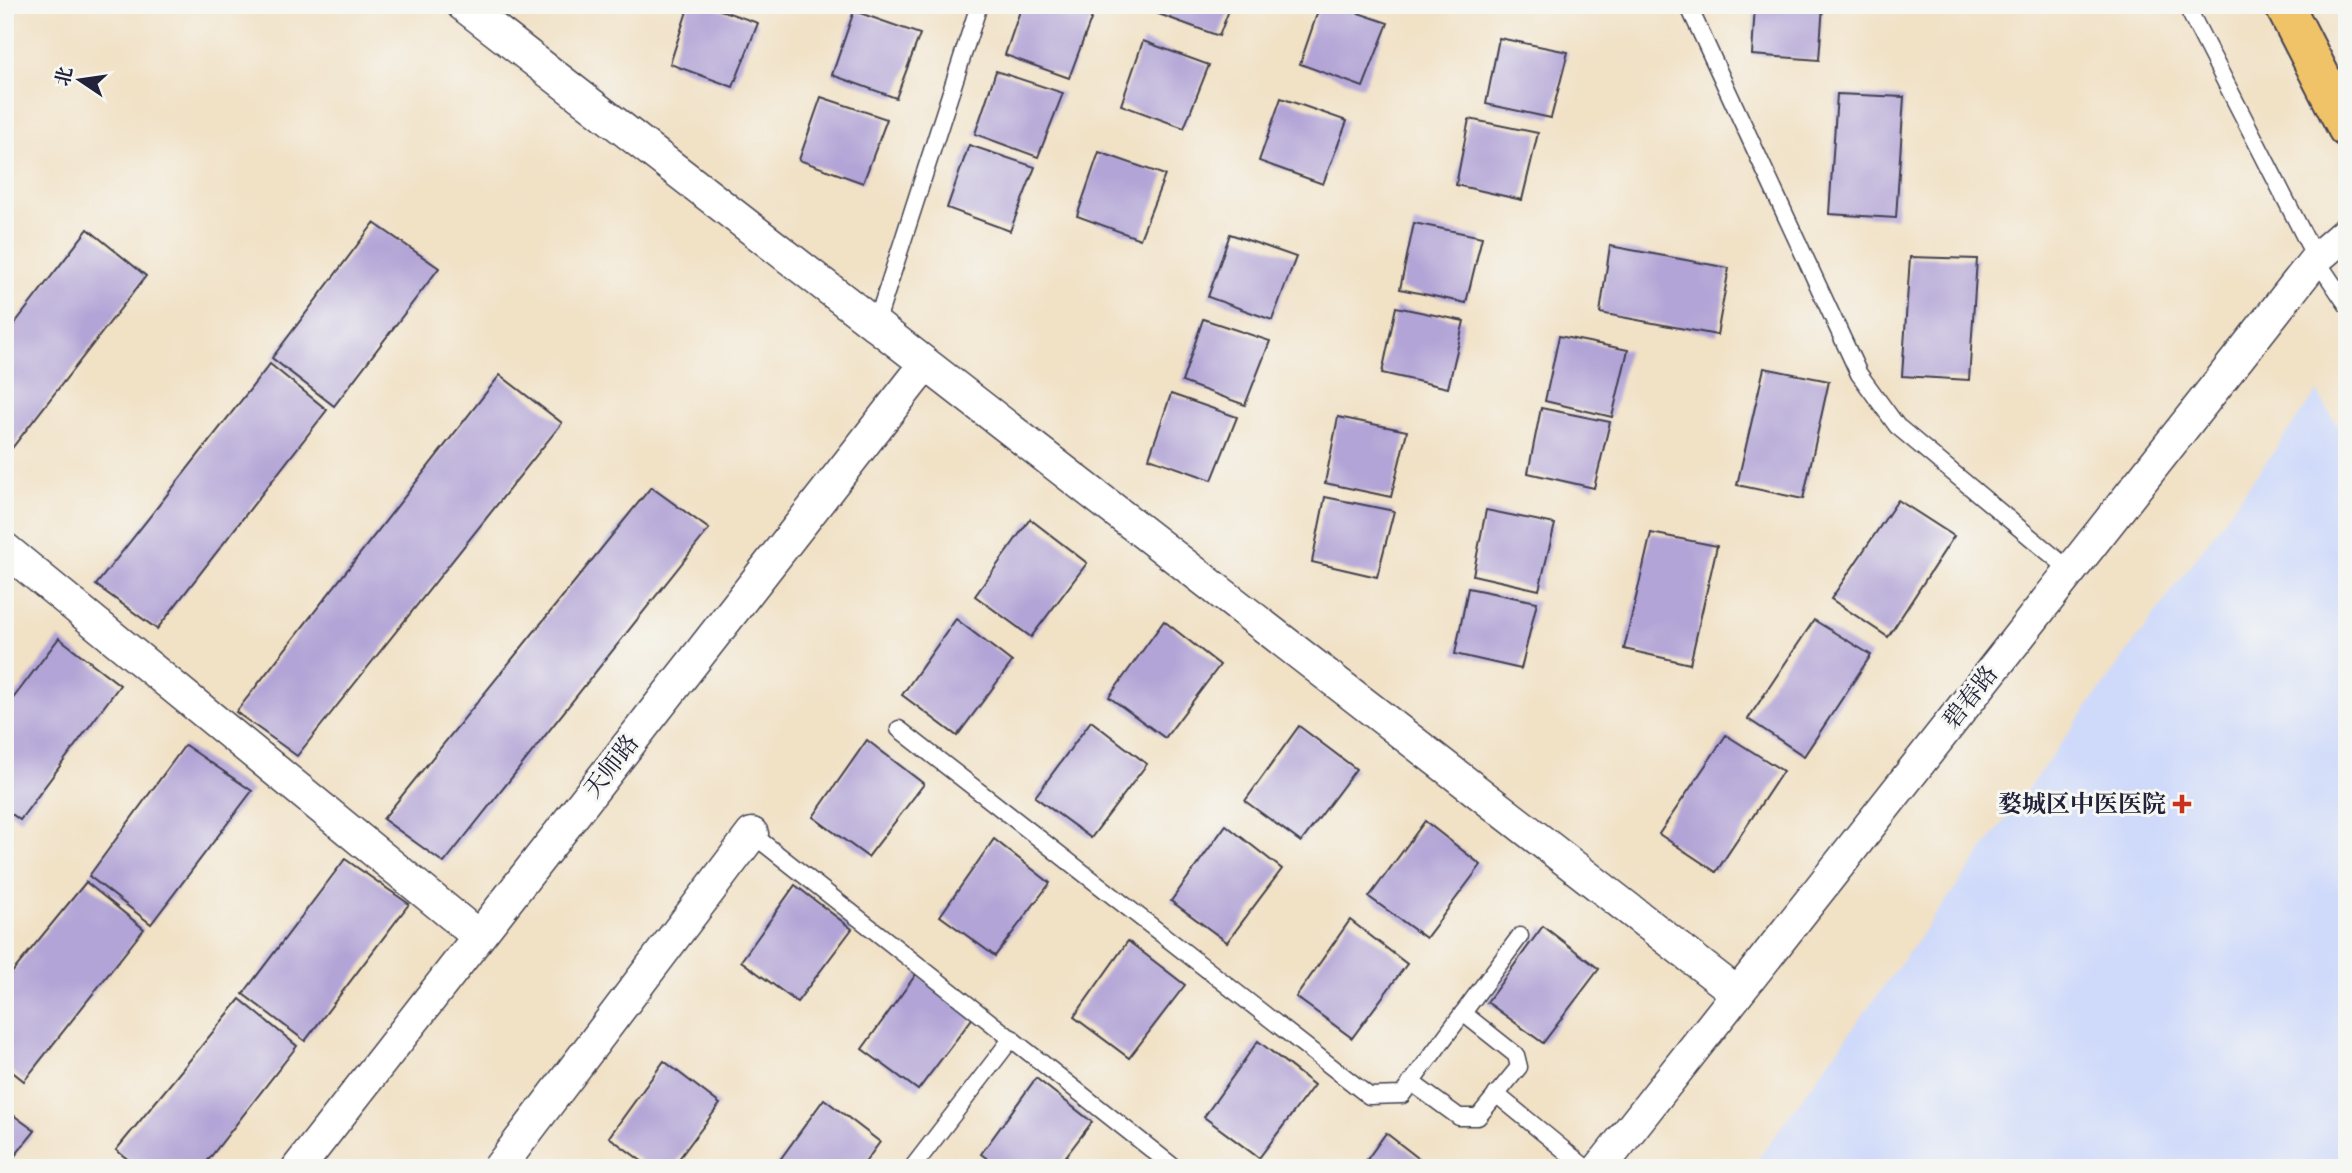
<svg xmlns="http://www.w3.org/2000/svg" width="2352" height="1173" font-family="Alegreya,'Noto Serif SC',serif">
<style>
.built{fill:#cfdafa}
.building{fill:#b2a4d6}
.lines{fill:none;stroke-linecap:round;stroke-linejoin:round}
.service-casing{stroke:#413f50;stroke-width:19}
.minor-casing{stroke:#413f50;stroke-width:35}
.trunk-casing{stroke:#413f50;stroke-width:42}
.service{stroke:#fff;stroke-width:16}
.minor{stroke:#fff;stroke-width:32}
.trunk{stroke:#f1c369;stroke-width:38}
.poi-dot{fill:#c8321e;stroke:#f6f6f2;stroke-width:2.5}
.labels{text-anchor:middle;stroke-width:6;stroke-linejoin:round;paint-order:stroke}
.street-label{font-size:24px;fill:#22223b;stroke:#f6f6f2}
.poi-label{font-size:24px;font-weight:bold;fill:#22223b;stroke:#f6f6f2;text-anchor:end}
</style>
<rect width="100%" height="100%" fill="#f6f6f2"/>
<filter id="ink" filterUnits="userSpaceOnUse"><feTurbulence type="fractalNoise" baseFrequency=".0143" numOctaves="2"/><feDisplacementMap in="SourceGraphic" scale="14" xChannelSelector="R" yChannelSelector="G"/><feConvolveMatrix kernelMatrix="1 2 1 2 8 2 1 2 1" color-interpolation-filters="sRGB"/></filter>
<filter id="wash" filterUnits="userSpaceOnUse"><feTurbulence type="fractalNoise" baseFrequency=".00686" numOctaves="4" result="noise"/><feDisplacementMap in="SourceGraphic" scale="28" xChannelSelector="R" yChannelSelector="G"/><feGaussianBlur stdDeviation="1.57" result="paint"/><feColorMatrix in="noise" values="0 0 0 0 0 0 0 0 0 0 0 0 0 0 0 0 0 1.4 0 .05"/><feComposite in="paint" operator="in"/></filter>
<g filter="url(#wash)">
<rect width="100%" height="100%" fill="#f1e1c5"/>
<path class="built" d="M2317,392L2347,441V1168H1751Z"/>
<g id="blocks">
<g class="building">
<path d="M689,5H706L758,23L733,87L670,64Z"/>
<path d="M1022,5H1068L1093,14L1069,78L1005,55Z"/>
<path d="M1158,5H1231L1219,36L1156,13Z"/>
<path d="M1320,5H1335L1388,23L1363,87L1300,64Z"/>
<path d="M1755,5H1823L1819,60L1752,55Z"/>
<path d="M854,11L920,34L896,98L832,75Z"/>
<path d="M1499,38L1568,52L1551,118L1486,104Z"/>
<path d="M1143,41L1209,65L1184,128L1121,105Z"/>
<path d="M996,71L1063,93L1038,157L975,134Z"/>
<path d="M1837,94L1904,97L1896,218L1829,214Z"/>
<path d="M821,97L887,119L863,183L799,160Z"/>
<path d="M1281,98L1347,121L1323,184L1259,161Z"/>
<path d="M1469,119L1538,133L1522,200L1456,185Z"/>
<path d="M969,145L1035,167L1010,231L947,208Z"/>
<path d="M1099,152L1165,175L1140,239L1077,216Z"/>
<path d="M374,223L439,268L334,406L272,358Z"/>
<path d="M1414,223L1482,237L1466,303L1400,289Z"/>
<path d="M88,229L146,276L5,457V336Z"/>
<path d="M1230,234L1296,257L1272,320L1208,297Z"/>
<path d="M1610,246L1729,268L1717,335L1600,313Z"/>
<path d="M1910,257L1977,259L1969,380L1902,376Z"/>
<path d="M1396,307L1464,321L1448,388L1382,373Z"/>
<path d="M1203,319L1270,341L1245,405L1182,382Z"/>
<path d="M1559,336L1628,350L1612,417L1545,401Z"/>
<path d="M270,364L327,410L157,629L96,585Z"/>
<path d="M1764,368L1829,381L1803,499L1737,485Z"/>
<path d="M500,375L562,423L297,756L236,712Z"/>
<path d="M1171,394L1237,417L1212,480L1149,458Z"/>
<path d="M1541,408L1610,422L1594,488L1528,473Z"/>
<path d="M1338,417L1407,431L1391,497L1325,483Z"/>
<path d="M651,487L709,529L444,863L383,819Z"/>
<path d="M1325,497L1394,511L1377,577L1312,562Z"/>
<path d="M1898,500L1954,536L1888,637L1831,599Z"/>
<path d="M1486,510L1555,524L1539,590L1473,575Z"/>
<path d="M1030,519L1087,563L1031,637L975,596Z"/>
<path d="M1651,533L1717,546L1690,664L1624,649Z"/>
<path d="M1468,588L1537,602L1521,669L1455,654Z"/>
<path d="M956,619L1012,662L957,736L902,695Z"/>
<path d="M1814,620L1871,655L1804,756L1748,719Z"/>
<path d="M1164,621L1220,665L1165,738L1109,697Z"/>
<path d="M59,638L120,685L20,820L5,809V709Z"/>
<path d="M1091,721L1147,764L1091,838L1035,797Z"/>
<path d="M1299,726L1356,769L1301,842L1245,801Z"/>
<path d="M1726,735L1783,771L1716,872L1659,834Z"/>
<path d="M867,740L924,784L868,857L813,817Z"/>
<path d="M185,745L252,791L151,924L89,876Z"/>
<path d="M1425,821L1481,865L1426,938L1369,897Z"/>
<path d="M1226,825L1282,869L1227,942L1171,901Z"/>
<path d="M994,839L1050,883L995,956L940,916Z"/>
<path d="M345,859L409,904L305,1041L243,994Z"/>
<path d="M86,882L144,929L24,1081L5,1066V981Z"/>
<path d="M795,885L852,929L797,1002L741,961Z"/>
<path d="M1350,920L1407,964L1352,1038L1296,997Z"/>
<path d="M1543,926L1599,969L1543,1043L1487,1002Z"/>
<path d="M1128,941L1185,985L1129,1058L1074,1017Z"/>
<path d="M917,973L974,1016L918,1090L862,1049Z"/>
<path d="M240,999L297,1046L202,1168H139L116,1150Z"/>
<path d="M1258,1041L1314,1085L1259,1158L1204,1117Z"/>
<path d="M664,1061L720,1104L672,1168H651L609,1137Z"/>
<path d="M1036,1078L1092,1122L1057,1168H1000L981,1154Z"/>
<path d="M824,1099L880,1142L861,1168H774Z"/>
<path d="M5,1109L35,1131L5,1168Z"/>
<path d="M1386,1133L1431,1168H1361Z"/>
</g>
</g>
</g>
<g filter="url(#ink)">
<use href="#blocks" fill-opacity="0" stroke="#413f50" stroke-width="2"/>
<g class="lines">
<g class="service-casing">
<g id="service">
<path d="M1688,5L1859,374L1897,426L2071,571"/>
<path d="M2186,5L2316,259L2347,305"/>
<path d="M875,327L979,5"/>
<path d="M899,729L1369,1096L1402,1095L1520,936"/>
<path d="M752,834L1175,1168"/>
<path d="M1411,1082L1459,1117H1478L1519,1067L1516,1055L1463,1013"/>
<path d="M1496,1094L1586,1168"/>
<path d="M912,1168L1012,1038"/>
</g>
</g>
<g class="minor-casing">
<g id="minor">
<path d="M463,5L1737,993"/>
<path d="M5,549L478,936"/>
<path d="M298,1168L925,365"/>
<path d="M499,1168L752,834"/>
<path d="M1600,1168L2316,259L2347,232"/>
</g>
</g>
<g class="trunk-casing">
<path id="trunk" d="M2284,5L2347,128"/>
</g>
<use href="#service" class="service"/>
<use href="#minor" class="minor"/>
<use href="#trunk" class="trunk"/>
</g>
</g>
<path class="poi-dot" d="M2178.5 793.5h7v7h7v7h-7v7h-7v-7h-7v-7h7z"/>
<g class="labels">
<g class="street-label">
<text transform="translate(1970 697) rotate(-52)" y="8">碧春路</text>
<text transform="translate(611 766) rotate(-52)" y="8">天师路</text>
</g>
<g class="poi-label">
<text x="2166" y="812">婺城区中医医院</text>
</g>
</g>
<rect width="2352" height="1173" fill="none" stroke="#f6f6f2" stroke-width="28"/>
<g transform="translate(80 80) rotate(283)" stroke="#f6f6f2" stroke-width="5" paint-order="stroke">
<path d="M0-5L12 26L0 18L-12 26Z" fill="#22223b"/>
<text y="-10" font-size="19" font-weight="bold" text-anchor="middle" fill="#22223b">北</text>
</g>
</svg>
